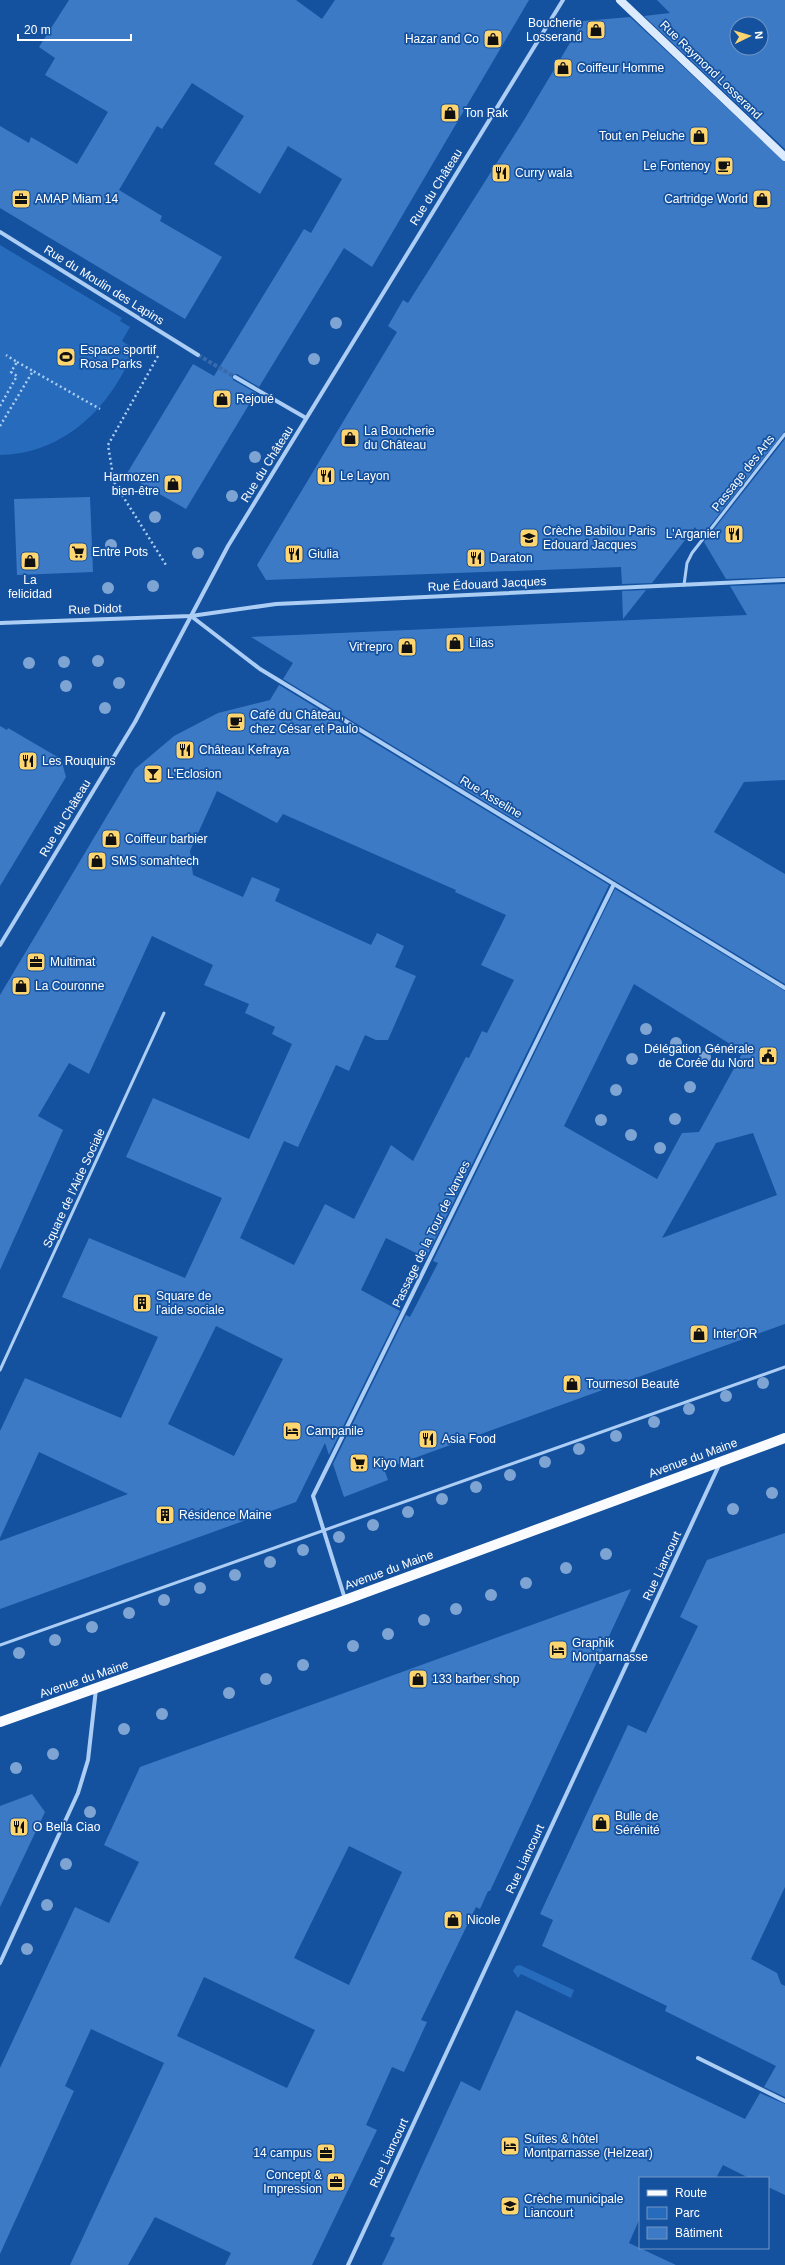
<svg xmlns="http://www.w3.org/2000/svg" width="785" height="2265" font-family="Arial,sans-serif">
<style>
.green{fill:#276bbd}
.building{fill:#3d7ac6;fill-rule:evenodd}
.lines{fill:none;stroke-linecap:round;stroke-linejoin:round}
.street-tunnel{stroke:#376bad;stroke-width:4;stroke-dasharray:4 2;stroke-linecap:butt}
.path{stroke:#accdf4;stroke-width:2.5;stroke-dasharray:2 3;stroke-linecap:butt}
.lane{stroke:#accdf4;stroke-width:3}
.street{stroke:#accdf4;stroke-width:4}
.secondary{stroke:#dceafd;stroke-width:8}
.primary{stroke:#f9fbff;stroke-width:10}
.tree{fill:#7ea4d3}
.labels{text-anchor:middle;stroke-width:3.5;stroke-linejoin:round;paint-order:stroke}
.poi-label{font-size:12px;fill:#fff;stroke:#14519f;text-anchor:start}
.street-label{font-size:12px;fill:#fff;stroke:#14519f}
</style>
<rect width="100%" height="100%" fill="#14519f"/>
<g class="green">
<path d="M0,245L122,318L120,321L130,327L122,341L134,349C112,406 65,454 0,455Z"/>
<path d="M520,1965L574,1990L571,1998L521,1974L518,1978L513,1971L516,1966Z"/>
</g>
<g class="building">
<path d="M69,0H296L322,19L335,0H529L372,267L344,248L259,387L237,374L232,375L233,380L256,393L186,509L126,475L193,364L214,376L304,229L311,233L342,179L288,146L260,194L214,164L244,116L192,83L162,129L157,126L119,190L162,216L160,221L222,257L185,319L0,208V126L29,143L31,137L77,164L108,112L45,75L55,58L39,47Z"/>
<path d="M657,0H785V149L644,16L670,13ZM737,24H761V48H737Z"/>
<path d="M630,17L785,162V431L701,537L695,527L652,583L622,584L621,567L266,580L257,565L397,332L388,326L403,300L408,303L524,120L583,21Z"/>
<path d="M785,439V577L726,579L704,542Z"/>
<path d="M90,497L93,572L17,575L14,499Z"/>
<path d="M785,584V780L744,782L714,832L785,874V984L283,679L293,663L251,637L747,615L730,586Z"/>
<path d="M646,590L623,619L622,591Z"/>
<path d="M279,685L609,885L426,1258L386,1238L361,1290L400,1311L329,1455L325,1443L296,1502L0,1609V1541L128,1494L39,1452L0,1538V1431L25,1378L121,1418L158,1337L62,1297L89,1238L185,1278L222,1198L126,1157L153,1098L249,1139L292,1044L272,1034L275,1027L245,1013L249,1004L204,985L213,965L152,936L89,1074L69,1063L38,1116L63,1130L0,1270V995L135,769L174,736L218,713L270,700ZM217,791L277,823L283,814L456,890L455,892L506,915L481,965L514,980L487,1033L482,1031L469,1058L466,1057L413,1161L391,1145L354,1219L325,1204L294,1265L240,1238L284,1141L298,1147L336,1065L349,1071L365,1035L376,1040H388L416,976L395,967L404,946L377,933L371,945L275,901L280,889L252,877L243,897L193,875L190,851ZM216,1326L283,1359L234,1456L168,1424Z"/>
<path d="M0,726L7,730L8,728L61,759L66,777L0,886Z"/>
<path d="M615,889L785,991V1324L384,1469L388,1480L344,1497L333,1464L406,1315L410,1317L438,1263L433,1261ZM634,984L743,1052L699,1132L682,1133L657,1179L564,1126ZM753,1133L777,1195L662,1238L716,1143Z"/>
<path d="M785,1533V1887L751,1959L777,1973L781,1984L785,1986V2097L764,2087L776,2066L665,2011L667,2006L542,1946L553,1920L540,1914L628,1725L646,1733L698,1626L680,1617L707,1560Z"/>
<path d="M631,1589L490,1891H488L480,1909L476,1907L421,2020L427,2022L404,2072L392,2067L366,2125L377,2130L312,2265H225L231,2253L155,2217L128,2265H70L164,2063L91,2029L65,2086L74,2091L0,2254V2068L75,1907L109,1923L139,1862L104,1845L140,1767ZM349,1846L402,1872L349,1985L294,1958ZM204,1977L315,2030L287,2088L177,2036Z"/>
<path d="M32,1794L45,1812L0,1907V1806Z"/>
<path d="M516,2010L745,2119L760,2093L785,2104V2195L768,2187V2178H749L723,2165L716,2178H640V2218L629,2243L676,2265H382L395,2238L390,2236L461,2081L480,2091Z"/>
</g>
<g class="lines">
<path class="street-tunnel" d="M198,355L235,377"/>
<g class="path">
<path d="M158,356L108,445L114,482L166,565"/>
<path d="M17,362L33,371"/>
<path d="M0,406L17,376L11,372L17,362L6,355"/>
<path d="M0,426L33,371L100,409"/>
</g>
<g class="lane">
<path d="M684,585L687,563L692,553L785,434"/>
<path d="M0,1370L164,1013"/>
<path d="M0,1645L785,1367"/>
</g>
<g class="street">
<path d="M0,232L198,355"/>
<path d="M235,377L306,418"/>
<path d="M191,616L260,669L785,988"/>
<path d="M0,623L191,616L276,604L785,580"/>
<path d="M0,945L135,722L228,546L563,0"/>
<path d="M345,1599L313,1496L614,884"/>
<path d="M0,1963L78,1793L88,1760L96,1689"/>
<path d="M698,2058L785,2101"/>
<path d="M348,2265L720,1463"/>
</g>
<path class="secondary" d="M620,0L785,157"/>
<path class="primary" d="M0,1722L345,1600L785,1438"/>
</g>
<g class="tree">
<circle cx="336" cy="323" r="6"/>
<circle cx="314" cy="359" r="6"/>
<circle cx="255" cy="457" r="6"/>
<circle cx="232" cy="496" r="6"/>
<circle cx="155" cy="517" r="6"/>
<circle cx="111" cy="545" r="6"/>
<circle cx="198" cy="553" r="6"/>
<circle cx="153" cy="586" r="6"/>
<circle cx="108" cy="588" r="6"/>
<circle cx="98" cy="661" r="6"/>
<circle cx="64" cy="662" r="6"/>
<circle cx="29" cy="663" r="6"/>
<circle cx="119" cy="683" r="6"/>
<circle cx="66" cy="686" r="6"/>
<circle cx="105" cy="708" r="6"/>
<circle cx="646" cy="1029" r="6"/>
<circle cx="676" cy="1043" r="6"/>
<circle cx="705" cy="1057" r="6"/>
<circle cx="632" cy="1059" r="6"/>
<circle cx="690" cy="1087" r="6"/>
<circle cx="616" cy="1090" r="6"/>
<circle cx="675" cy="1119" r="6"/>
<circle cx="601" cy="1120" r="6"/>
<circle cx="631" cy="1135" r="6"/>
<circle cx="660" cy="1148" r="6"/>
<circle cx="763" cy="1383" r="6"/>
<circle cx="726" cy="1396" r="6"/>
<circle cx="689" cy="1409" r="6"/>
<circle cx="654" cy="1422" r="6"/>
<circle cx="616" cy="1436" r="6"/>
<circle cx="579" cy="1449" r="6"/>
<circle cx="545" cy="1462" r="6"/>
<circle cx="510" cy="1475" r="6"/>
<circle cx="476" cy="1487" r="6"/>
<circle cx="772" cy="1493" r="6"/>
<circle cx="442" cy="1499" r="6"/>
<circle cx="733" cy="1509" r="6"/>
<circle cx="408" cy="1512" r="6"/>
<circle cx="373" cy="1525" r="6"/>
<circle cx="339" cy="1537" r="6"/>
<circle cx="303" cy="1550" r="6"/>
<circle cx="606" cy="1554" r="6"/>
<circle cx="270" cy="1562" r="6"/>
<circle cx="566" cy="1568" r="6"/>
<circle cx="235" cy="1575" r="6"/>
<circle cx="526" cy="1583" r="6"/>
<circle cx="200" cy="1588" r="6"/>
<circle cx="491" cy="1595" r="6"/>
<circle cx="164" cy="1600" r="6"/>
<circle cx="456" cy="1609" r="6"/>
<circle cx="129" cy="1613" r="6"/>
<circle cx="424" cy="1620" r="6"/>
<circle cx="92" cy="1627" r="6"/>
<circle cx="388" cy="1634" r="6"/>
<circle cx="55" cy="1640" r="6"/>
<circle cx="353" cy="1646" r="6"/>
<circle cx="19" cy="1653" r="6"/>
<circle cx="303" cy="1665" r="6"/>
<circle cx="266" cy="1679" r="6"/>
<circle cx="229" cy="1693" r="6"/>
<circle cx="162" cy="1714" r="6"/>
<circle cx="124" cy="1729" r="6"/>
<circle cx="53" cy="1754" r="6"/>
<circle cx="16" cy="1768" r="6"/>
<circle cx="90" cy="1812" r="6"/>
<circle cx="66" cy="1864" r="6"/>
<circle cx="47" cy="1905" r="6"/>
<circle cx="27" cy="1949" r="6"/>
</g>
<defs>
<g id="shop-square" transform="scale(1)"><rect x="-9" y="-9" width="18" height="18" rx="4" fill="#ffd56f" stroke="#14519f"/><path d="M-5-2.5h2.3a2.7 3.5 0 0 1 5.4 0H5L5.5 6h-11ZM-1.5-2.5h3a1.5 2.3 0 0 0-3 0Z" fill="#111"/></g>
<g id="cafe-square" transform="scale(1)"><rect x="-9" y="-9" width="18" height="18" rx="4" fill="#ffd56f" stroke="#14519f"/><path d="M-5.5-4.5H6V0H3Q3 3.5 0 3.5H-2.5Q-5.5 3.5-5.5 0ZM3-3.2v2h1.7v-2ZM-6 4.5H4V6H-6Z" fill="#111"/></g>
<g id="restaurant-square" transform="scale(1)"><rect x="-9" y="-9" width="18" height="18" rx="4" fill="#ffd56f" stroke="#14519f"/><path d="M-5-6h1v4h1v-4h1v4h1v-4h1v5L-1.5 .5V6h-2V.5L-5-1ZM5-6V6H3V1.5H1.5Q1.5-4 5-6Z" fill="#111"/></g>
<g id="office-square" transform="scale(1)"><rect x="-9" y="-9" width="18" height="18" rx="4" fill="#ffd56f" stroke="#14519f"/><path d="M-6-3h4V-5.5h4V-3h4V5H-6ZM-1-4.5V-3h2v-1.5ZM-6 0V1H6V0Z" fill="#111"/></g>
<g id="stadium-square" transform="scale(1)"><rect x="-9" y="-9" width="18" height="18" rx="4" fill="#ffd56f" stroke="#14519f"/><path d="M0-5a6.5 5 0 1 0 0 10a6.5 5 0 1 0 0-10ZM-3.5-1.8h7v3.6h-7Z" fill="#111"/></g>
<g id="school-square" transform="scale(1)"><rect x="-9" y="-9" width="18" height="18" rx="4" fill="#ffd56f" stroke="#14519f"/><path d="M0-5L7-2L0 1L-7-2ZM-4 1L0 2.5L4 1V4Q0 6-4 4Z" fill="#111"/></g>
<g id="supermarket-square" transform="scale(1)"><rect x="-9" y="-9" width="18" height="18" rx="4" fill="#ffd56f" stroke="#14519f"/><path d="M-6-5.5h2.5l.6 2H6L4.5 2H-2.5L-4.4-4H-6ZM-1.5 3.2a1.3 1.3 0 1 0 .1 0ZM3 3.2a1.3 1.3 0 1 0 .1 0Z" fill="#111"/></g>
<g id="bar-square" transform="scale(1)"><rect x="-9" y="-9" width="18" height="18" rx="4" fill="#ffd56f" stroke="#14519f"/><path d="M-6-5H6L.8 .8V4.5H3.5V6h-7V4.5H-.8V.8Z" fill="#111"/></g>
<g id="civic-square" transform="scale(1)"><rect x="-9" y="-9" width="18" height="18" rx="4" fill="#ffd56f" stroke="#14519f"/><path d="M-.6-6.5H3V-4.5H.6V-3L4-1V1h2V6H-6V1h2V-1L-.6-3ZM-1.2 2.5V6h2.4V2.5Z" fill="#111"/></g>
<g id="building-square" transform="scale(1)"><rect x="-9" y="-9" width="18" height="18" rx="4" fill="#ffd56f" stroke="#14519f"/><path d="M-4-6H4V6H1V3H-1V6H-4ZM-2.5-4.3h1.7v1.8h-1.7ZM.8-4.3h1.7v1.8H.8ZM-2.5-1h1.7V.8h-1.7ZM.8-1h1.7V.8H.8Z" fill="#111"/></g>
<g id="hotel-square" transform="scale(1)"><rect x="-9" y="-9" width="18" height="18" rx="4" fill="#ffd56f" stroke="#14519f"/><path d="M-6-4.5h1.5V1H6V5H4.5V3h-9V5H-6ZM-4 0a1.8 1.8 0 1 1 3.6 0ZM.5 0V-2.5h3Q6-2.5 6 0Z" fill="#111"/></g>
</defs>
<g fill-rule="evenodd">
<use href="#shop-square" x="596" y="30"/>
<use href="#shop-square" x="493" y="39"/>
<use href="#shop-square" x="563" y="68"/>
<use href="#shop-square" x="450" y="113"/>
<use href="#shop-square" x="699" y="136"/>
<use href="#cafe-square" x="724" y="166"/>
<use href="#restaurant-square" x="501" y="173"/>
<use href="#office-square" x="21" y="199"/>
<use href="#shop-square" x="762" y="199"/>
<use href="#stadium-square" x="66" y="357"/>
<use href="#shop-square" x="222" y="399"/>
<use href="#shop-square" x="350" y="438"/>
<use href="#restaurant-square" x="326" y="476"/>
<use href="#shop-square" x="173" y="484"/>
<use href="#restaurant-square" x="734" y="534"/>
<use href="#school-square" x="529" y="538"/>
<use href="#supermarket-square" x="78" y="552"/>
<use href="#restaurant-square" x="294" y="554"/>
<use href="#restaurant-square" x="476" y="558"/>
<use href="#shop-square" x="30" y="561"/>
<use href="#shop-square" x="455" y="643"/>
<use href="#shop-square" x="407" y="647"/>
<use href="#cafe-square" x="236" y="722"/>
<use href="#restaurant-square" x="185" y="750"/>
<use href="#restaurant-square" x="28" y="761"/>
<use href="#bar-square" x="153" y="774"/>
<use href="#shop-square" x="111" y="839"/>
<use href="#shop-square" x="97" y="861"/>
<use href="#office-square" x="36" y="962"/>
<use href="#shop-square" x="21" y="986"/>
<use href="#civic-square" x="768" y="1056"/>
<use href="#building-square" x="142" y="1303"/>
<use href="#shop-square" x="699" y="1334"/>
<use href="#shop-square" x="572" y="1384"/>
<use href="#hotel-square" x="292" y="1431"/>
<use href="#restaurant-square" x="428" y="1439"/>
<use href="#supermarket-square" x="359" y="1463"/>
<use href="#building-square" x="165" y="1515"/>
<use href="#hotel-square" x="558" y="1650"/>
<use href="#shop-square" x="418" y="1679"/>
<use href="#shop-square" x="601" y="1823"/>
<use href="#restaurant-square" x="19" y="1827"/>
<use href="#shop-square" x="453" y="1920"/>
<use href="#hotel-square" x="510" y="2146"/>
<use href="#office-square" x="326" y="2153"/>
<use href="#office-square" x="336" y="2182"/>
<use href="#school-square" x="510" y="2206"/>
</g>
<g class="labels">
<g class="poi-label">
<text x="582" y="27" text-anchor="end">Boucherie<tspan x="582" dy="14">Losserand</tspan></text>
<text x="479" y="43" text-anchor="end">Hazar and Co</text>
<text x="577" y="72">Coiffeur Homme</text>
<text x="464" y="117">Ton Rak</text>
<text x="685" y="140" text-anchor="end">Tout en Peluche</text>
<text x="710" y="170" text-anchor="end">Le Fontenoy</text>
<text x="515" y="177">Curry wala</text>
<text x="35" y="203">AMAP Miam 14</text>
<text x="748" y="203" text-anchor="end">Cartridge World</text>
<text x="80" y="354">Espace sportif<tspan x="80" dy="14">Rosa Parks</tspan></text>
<text x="236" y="403">Rejoué</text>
<text x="364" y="435">La Boucherie<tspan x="364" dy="14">du Château</tspan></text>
<text x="340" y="480">Le Layon</text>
<text x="159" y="481" text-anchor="end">Harmozen<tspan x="159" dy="14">bien-être</tspan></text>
<text x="543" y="535">Crèche Babilou Paris<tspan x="543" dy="14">Edouard Jacques</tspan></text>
<text x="720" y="538" text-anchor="end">L'Arganier</text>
<text x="92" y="556">Entre Pots</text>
<text x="308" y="558">Giulia</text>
<text x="490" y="562">Daraton</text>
<text x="30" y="584" text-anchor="middle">La<tspan x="30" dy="14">felicidad</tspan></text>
<text x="469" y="647">Lilas</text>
<text x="393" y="651" text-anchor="end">Vit'repro</text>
<text x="250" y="719">Café du Château,<tspan x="250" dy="14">chez César et Paulo</tspan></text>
<text x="199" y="754">Château Kefraya</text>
<text x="42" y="765">Les Rouquins</text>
<text x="167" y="778">L'Eclosion</text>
<text x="125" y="843">Coiffeur barbier</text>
<text x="111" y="865">SMS somahtech</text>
<text x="50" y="966">Multimat</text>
<text x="35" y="990">La Couronne</text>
<text x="754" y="1053" text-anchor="end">Délégation Générale<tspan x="754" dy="14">de Corée du Nord</tspan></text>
<text x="156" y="1300">Square de<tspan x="156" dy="14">l'aide sociale</tspan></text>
<text x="713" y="1338">Inter'OR</text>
<text x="586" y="1388">Tournesol Beauté</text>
<text x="306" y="1435">Campanile</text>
<text x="442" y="1443">Asia Food</text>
<text x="373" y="1467">Kiyo Mart</text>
<text x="179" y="1519">Résidence Maine</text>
<text x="572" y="1647">Graphik<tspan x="572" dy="14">Montparnasse</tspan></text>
<text x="432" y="1683">133 barber shop</text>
<text x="615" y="1820">Bulle de<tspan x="615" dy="14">Sérénité</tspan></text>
<text x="33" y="1831">O Bella Ciao</text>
<text x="467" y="1924">Nicole</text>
<text x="524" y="2143">Suites &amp; hôtel<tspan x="524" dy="14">Montparnasse (Helzear)</tspan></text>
<text x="312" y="2157" text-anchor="end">14 campus</text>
<text x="322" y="2179" text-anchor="end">Concept &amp;<tspan x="322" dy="14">Impression</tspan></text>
<text x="524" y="2203">Crèche municipale<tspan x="524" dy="14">Liancourt</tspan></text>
</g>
<g class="street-label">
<text transform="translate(711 70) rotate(44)" y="4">Rue Raymond Losserand</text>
<text transform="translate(436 187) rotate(-58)" y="4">Rue du Château</text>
<text transform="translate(104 285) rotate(32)" y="4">Rue du Moulin des Lapins</text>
<text transform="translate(267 464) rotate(-58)" y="4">Rue du Château</text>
<text transform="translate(743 473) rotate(-52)" y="4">Passage des Arts</text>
<text transform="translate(487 584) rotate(-3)" y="4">Rue Édouard Jacques</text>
<text transform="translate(95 609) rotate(-2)" y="4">Rue Didot</text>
<text transform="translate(491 797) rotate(31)" y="4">Rue Asseline</text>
<text transform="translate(65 818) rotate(-59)" y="4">Rue du Château</text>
<text transform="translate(74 1188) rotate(-65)" y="4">Square de l'Aide Sociale</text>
<text transform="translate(431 1234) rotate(-64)" y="4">Passage de la Tour de Vanves</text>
<text transform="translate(693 1458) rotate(-20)" y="4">Avenue du Maine</text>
<text transform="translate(662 1566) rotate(-65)" y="4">Rue Liancourt</text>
<text transform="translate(389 1570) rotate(-20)" y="4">Avenue du Maine</text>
<text transform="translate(84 1679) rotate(-19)" y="4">Avenue du Maine</text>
<text transform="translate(525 1859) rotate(-65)" y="4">Rue Liancourt</text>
<text transform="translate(389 2153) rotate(-65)" y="4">Rue Liancourt</text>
</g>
</g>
<rect x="639" y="2177" width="130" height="72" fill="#14519f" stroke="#7297c5"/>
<rect x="647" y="2190" width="20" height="6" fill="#f9fbff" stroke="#7297c5"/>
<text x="675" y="2197" font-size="12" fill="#ffffff">Route</text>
<rect x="647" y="2207" width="20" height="12" fill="#276bbd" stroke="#7297c5"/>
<text x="675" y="2217" font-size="12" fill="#ffffff">Parc</text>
<rect x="647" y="2227" width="20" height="12" fill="#3d7ac6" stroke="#7297c5"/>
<text x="675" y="2237" font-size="12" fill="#ffffff">Bâtiment</text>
<g transform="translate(749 36) rotate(85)"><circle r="19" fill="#14519f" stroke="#7297c5"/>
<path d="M0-3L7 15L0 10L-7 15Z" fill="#ffd56f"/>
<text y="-6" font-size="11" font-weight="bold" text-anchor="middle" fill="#ffffff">N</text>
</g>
<path d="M18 34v6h113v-6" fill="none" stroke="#ffffff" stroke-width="2"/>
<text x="24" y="34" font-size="12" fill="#ffffff" stroke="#14519f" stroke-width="3" paint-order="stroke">20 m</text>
</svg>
